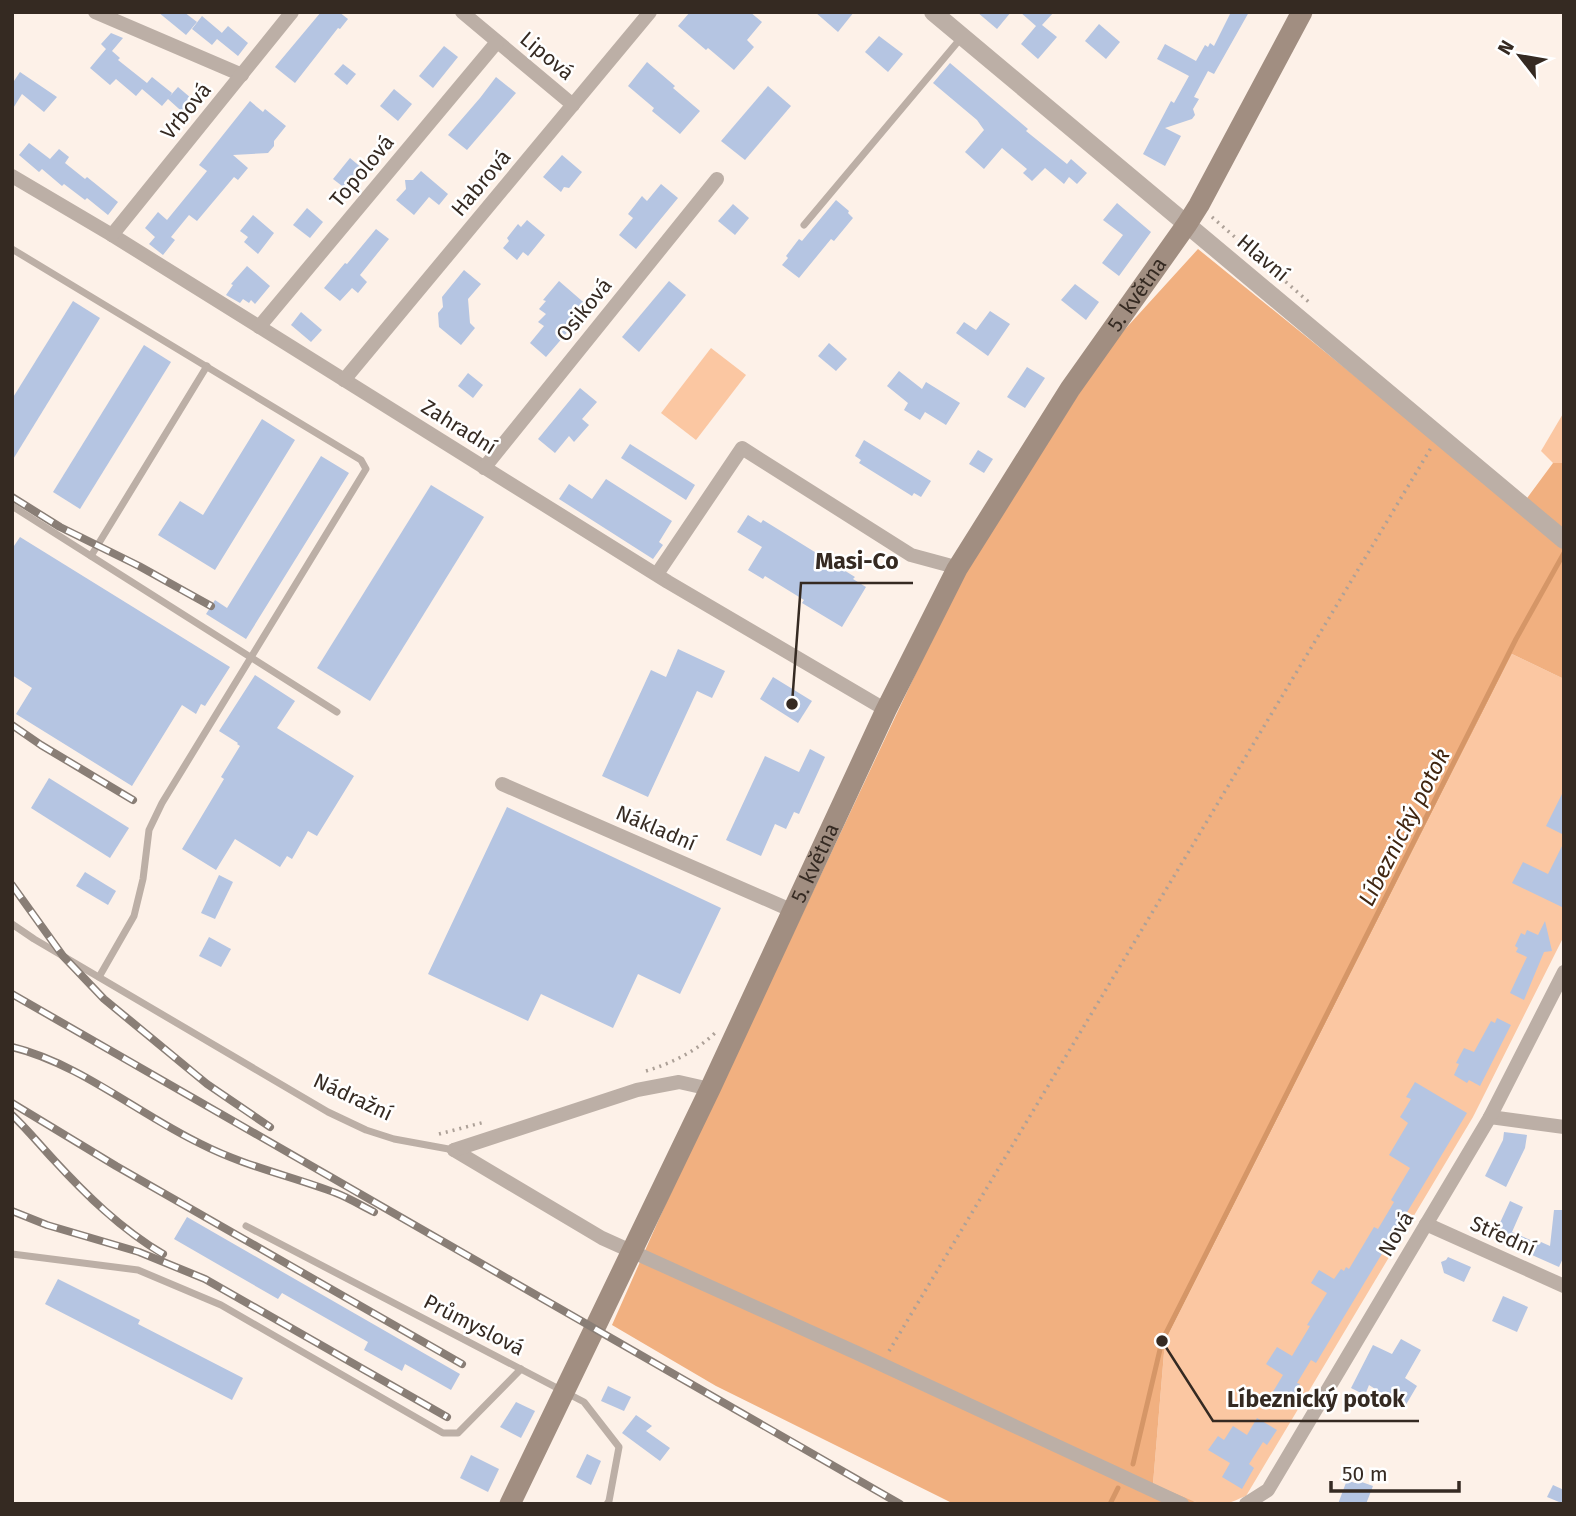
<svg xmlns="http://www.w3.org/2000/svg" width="1576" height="1516" font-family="'Fira Sans',sans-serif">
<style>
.green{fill:#fbc7a2}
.forest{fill:#f1b080}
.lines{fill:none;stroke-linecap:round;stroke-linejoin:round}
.stream{stroke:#d59667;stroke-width:5}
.building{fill:#b5c5e2}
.path{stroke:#ada198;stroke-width:3.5;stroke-dasharray:2 5;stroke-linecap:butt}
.service{stroke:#bcafa6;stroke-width:7}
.minor{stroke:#bcafa6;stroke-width:14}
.tertiary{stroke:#bcafa6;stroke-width:18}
.secondary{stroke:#a18e81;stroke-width:21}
.rail-casing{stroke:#897e76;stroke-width:8}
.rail{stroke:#fff;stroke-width:5;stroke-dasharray:16;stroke-linecap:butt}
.labels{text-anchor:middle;stroke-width:5;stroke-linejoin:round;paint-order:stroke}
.street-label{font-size:21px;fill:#352a22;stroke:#fff}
.water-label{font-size:23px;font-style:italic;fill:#402611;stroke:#fff}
.leader{fill:none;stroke:#352a22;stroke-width:2.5}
.callout-dot{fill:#352a22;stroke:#fff;stroke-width:2.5}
.callout-label{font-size:23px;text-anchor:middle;font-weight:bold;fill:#352a22;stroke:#fff;stroke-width:5;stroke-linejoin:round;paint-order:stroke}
</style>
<rect width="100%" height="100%" fill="#fdf1e8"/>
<g class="green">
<path d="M711,348L746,375L696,440L661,413Z"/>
<path d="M1564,412V463H1553L1541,451Z"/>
<path d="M1512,654L1564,679V936L1473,1117L1246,1496C1239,1498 1232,1503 1224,1504C1199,1508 1176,1495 1153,1484L1165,1341Z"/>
</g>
<path class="forest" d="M1198,249L1519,509L1553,463H1564V679L1512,654L1165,1341L1153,1484L1200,1504H954L716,1386L612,1325L667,1201L956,588L1107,349Z"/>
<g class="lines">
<g class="stream">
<path d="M1133,1464L1162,1341L1516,639L1564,553"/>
<path d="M1110,1504L1118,1488"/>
</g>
</g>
<g class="building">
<path d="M158,12H184L197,22L186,35Z"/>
<path d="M321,12H339L348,19L340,29L338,28L295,83L275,67Z"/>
<path d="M690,12H750L762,22L747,40L754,47L734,70L708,48L706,50L678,26Z"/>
<path d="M815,12H854L838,32Z"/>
<path d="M977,12H1011L997,29Z"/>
<path d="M1020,12H1054L1042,25L1057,37L1038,59L1021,44L1036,26Z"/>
<path d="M1231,12H1249L1214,74L1208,71L1194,97L1199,99L1193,109L1195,115L1192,119L1165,128L1181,136L1165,166L1143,154L1171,101L1174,103L1189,76L1157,59L1165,44L1196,61L1205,45L1208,47L1210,43L1214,46Z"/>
<path d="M202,16L222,33L220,35L228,26L248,43L238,56L217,39L212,45L192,29Z"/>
<path d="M1099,24L1120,42L1106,59L1085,41Z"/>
<path d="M111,33L123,38L112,51L120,58L118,60L147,83L152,77L172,93L170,96L178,87L198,104L188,117L168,99L162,106L142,89L143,88L136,96L116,79L110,85L90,68L106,49L101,44Z"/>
<path d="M879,36L903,54L888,72L865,52Z"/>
<path d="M444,46L458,57L433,88L419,76Z"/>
<path d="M647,62L675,86L673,88L700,111L680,134L652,111L654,108L628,86Z"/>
<path d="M950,63L1028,129L1026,131L1067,164L1071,159L1087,173L1077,184L1069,177L1064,184L1045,168L1032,181L1023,173L1027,169L1002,148L984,169L965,152L984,130L977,120L933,83Z"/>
<path d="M343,64L356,74L347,85L334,74Z"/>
<path d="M20,72L57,97L44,112L22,94L12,110V84Z"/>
<path d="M496,77L516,93L467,150L448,135L480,98Z"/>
<path d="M768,86L791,106L745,160L721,141Z"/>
<path d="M394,89L412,104L398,121L380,106Z"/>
<path d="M250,101L263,112L265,109L286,126L274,141V146L268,153L233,155L248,168L238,180L234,177L197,221L189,215L171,237L175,240L163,255L149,244L155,237L145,228L158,212L167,220L207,171L199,165Z"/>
<path d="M29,143L50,159L59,149L69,157L65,163L85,179L87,177L118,202L108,215L87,198L85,200L64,184L62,186L42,169L39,172L19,155Z"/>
<path d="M562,155L582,172L569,188L564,187L561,192L543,177Z"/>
<path d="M350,158L363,169L346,189L333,179Z"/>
<path d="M421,171L448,194L439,205L429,197L414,215L396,200L406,189L405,180H413Z"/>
<path d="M661,184L678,198L636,249L619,235L633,218L628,214L642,196L647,201Z"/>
<path d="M836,200L849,211L848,213L853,218L834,241L831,239L799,278L782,265L788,258L786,256L799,239L802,241Z"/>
<path d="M1117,203L1151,232L1119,276L1102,263L1123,235L1103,220Z"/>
<path d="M733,204L749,218L735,235L718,221Z"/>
<path d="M307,208L323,222L310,238L293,225Z"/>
<path d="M253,215L274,233L258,254L244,242L248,237L240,231Z"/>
<path d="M527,220L545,235L528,256L523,252L517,260L503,248L509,241L507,238L518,224L521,227Z"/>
<path d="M376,229L389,239L360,275L367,282L358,293L352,288L340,301L324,288L345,263L347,264Z"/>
<path d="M247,266L270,286L255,304L251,300L249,303L243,299L240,303L226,295L233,285L231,284Z"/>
<path d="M464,270L481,284L468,299L470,323L475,328L461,345L439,327L438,313L443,307L442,297Z"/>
<path d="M559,281L589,307L546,357L530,343L544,326L538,322L546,314L539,309L546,301L543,300Z"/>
<path d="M669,281L686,295L639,352L622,337Z"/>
<path d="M1075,284L1099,302L1086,320L1061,300Z"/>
<path d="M73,301L100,318L12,461V399Z"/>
<path d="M990,311L1010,324L988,356L956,333L964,322L976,330Z"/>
<path d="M301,312L322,330L311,342L291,325Z"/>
<path d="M829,343L847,359L836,371L818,356Z"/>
<path d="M144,345L171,362L80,509L53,492Z"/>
<path d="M1027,367L1045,378L1025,408L1007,397Z"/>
<path d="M899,371L922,389L926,382L960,403L946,425L925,412L920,420L904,410L908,403L887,386Z"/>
<path d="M468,373L483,385L473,398L458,386Z"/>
<path d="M580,388L597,402L582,419L589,425L574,442L569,436L555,453L538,439Z"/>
<path d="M262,419L295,440L215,570L158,535L180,501L203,515Z"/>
<path d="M864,440L931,481L921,497L914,493L912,496L859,463L861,460L855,456Z"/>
<path d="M630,444L695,485L686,500L621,458Z"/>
<path d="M978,450L993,459L984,473L969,464Z"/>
<path d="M321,456L349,473L246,639L206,614L215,600L227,608Z"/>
<path d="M606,479L672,521L659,542L663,545L653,559L559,499L569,484L592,499Z"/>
<path d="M431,485L484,517L370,701L317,668Z"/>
<path d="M748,515L761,523L763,520L789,536L855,577L853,579L866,587L842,627L802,603L804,600L765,576L763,579L748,570L762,547L737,532Z"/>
<path d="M20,537L230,667L205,706L201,704L196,714L182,705L132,786L16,714L32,688L12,675V549Z"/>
<path d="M678,649L725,671L712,698L697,691L648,797L602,776L651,670L666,677Z"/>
<path d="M255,675L295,701L277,728L354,776L317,836L308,831L292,859L287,856L280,867L235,839L216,870L182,849L224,779L221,777L240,746L237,744L238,743L219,731Z"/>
<path d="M773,677L812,701L798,723L760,699Z"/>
<path d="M810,749L825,757L799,814L794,812L786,829L775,824L761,856L726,840L765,756L799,772Z"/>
<path d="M49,778L129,828L110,858L31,808Z"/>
<path d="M1564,790V835L1546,826Z"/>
<path d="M507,807L721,908L680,994L638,974L613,1028L541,994L528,1021L428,974Z"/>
<path d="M1564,842V908L1512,883L1523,862L1548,874Z"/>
<path d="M85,872L116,891L108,905L76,886Z"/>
<path d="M219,875L233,882L215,919L201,913Z"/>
<path d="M1545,921L1552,951L1544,952L1524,1000L1510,993L1527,957L1516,952L1518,948L1515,946L1521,933L1525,935L1527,930L1538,935Z"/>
<path d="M209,937L231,949L221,967L199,956Z"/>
<path d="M1497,1018L1511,1025L1480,1086L1469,1080L1467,1083L1454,1075L1459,1064L1456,1063L1464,1048L1474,1052L1491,1021L1495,1023Z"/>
<path d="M1415,1082L1467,1113L1316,1363L1311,1360L1297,1383L1300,1384L1297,1388L1300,1390L1291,1407L1271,1395L1283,1375L1266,1364L1277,1347L1292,1356L1310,1326L1307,1325L1327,1293L1311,1283L1319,1270L1334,1279L1341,1269L1344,1271L1346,1267L1349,1269L1374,1227L1378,1229L1394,1202L1391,1200L1410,1168L1389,1155L1408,1123L1400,1117L1411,1099L1406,1097Z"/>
<path d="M1504,1132L1527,1135L1525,1148L1506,1187L1485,1176L1503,1140Z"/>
<path d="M1510,1201L1523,1207L1512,1232L1540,1244L1541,1242L1550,1246L1554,1210H1564V1256L1559,1267L1493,1238Z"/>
<path d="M187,1217L460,1374L451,1390L405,1364L402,1371L364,1350L368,1342L282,1293L278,1299L174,1239Z"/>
<path d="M1448,1257L1471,1267L1464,1282L1444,1273L1441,1262L1446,1260Z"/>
<path d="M58,1279L140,1320L138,1324L243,1378L232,1400L45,1304Z"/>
<path d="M1503,1296L1528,1307L1517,1332L1492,1321Z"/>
<path d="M1401,1339L1421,1350L1405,1378L1417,1386L1404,1408L1369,1385L1365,1395L1351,1388L1373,1345L1392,1354Z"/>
<path d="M608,1386L631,1397L624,1411L601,1401Z"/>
<path d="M516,1402L535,1411L521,1438L500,1427Z"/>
<path d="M636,1415L652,1426L646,1431L670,1448L660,1461L622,1433Z"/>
<path d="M1257,1418L1277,1430L1267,1445L1263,1442L1249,1464L1254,1468L1242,1489L1222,1477L1230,1463L1208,1450L1218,1436L1224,1440L1233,1426L1247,1435Z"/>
<path d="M587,1454L601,1461L591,1485L576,1477Z"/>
<path d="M471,1455L499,1469L488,1492L460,1478Z"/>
<path d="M1347,1480L1355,1483L1356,1480L1373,1486L1366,1504H1338Z"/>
<path d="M1553,1485L1564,1490V1504L1547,1497Z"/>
</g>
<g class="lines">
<g class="path">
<path d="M1212,217L1311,304"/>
<path d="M646,1071C672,1063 695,1052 715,1033"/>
<path d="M439,1134L485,1122"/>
<path d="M889,1351L1431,448"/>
</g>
<g class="service">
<path d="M804,225L961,38"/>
<path d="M12,249L361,460L366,469L162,803L149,830L143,879L134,916L99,977"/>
<path d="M12,506L337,712"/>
<path d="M91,556L207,366"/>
<path d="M12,924L34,939L328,1112L366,1130L394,1139L454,1150"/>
<path d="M246,1226L584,1402L619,1447L609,1501L607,1504"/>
<path d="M12,1254L138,1270L221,1305L443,1433H458L521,1369"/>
</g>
<g class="minor">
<path d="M95,12L242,75"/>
<path d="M462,12L573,105"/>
<path d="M12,176L112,235L668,582L886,710"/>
<path d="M112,235L292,12"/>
<path d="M259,327L497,42"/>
<path d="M344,380L650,12"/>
<path d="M484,468L717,179"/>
<path d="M657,574L742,448L911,555L948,565L957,569"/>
<path d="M502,784L793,911"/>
<path d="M1490,1117L1564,1127"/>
<path d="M454,1150L602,1238L857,1353L1182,1504"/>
<path d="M454,1150L637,1090L679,1082L710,1089"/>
<path d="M1426,1224L1564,1286"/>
<path d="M1246,1504L1268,1490L1490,1117L1564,972"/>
</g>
<path class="tertiary" d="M933,12L1564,540"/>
<path class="secondary" id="s1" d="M510,1504L710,1089L886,710L957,569L1070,389L1187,224L1199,205L1302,12"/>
<g class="rail-casing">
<g id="rail">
<path d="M12,497L60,527L139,566L211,606"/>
<path d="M12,725L41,745L133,800"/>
<path d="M12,885L63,956L104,999L207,1084L270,1127"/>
<path d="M12,994L900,1504"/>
<path d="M12,1047C81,1064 138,1114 201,1144C244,1166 291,1176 336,1193C349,1198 362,1206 374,1212"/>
<path d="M12,1103L116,1166L462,1364"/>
<path d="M12,1115C27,1129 39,1144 53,1159C86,1195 121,1229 163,1254"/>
<path d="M12,1211L47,1225L139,1252L205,1279L447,1417"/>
</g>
</g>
<use href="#rail" class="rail"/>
</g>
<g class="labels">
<g class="street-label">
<text transform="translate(547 56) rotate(40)" y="7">Lipová</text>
<text transform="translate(186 111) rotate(-51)" y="7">Vrbová</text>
<text transform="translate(362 171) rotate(-50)" y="7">Topolová</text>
<text transform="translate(481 183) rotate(-50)" y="7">Habrová</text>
<text transform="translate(1263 258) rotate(40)" y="7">Hlavní</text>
<text dy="7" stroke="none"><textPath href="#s1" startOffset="1365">5. května</textPath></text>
<text transform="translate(584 310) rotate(-51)" y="7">Osiková</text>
<text transform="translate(459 427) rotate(32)" y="7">Zahradní</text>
<text transform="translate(656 828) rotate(23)" y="7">Nákladní</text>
<text dy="7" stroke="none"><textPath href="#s1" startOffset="710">5. května</textPath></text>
<text transform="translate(353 1097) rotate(25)" y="7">Nádražní</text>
<text transform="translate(1396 1234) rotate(-59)" y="7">Nová</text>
<text transform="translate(1503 1236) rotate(24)" y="7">Střední</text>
<text transform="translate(474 1325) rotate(27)" y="7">Průmyslová</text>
</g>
<g class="water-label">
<text transform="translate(1404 827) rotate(-63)" y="8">Líbeznický potok</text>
</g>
</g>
<path class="leader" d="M792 704L801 583H913M1162 1341L1213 1421H1419"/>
<g class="callout-dot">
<circle cx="792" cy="704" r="7"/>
<circle cx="1162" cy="1341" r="7"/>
</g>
<g class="callout-label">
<text x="857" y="569">Masi-Co</text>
<text x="1316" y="1407">Líbeznický potok</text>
</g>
<rect width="1576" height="1516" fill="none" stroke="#352a22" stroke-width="28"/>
<g transform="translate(1520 56) rotate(301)" stroke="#ffffff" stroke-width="5" paint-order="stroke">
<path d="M0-5L12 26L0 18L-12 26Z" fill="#352a22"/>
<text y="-10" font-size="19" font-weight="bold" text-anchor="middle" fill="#352a22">N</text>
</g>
<path d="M1331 1481v10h128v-10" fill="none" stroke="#352a22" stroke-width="3.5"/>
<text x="1342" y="1481" font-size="21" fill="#352a22" stroke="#ffffff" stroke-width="5" paint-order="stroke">50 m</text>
</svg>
